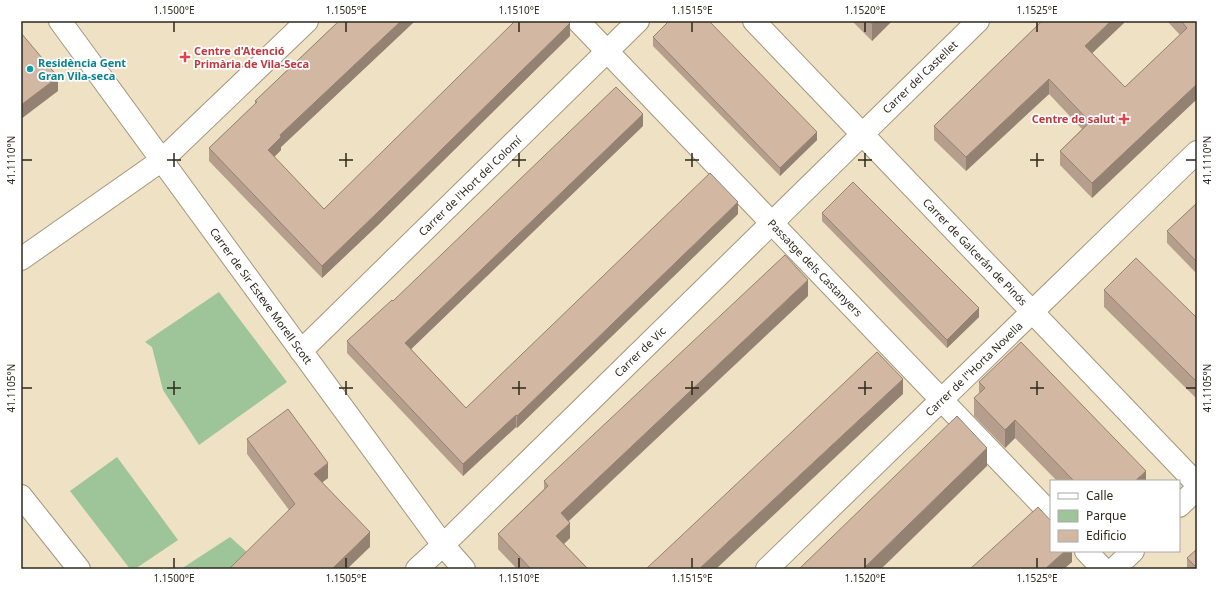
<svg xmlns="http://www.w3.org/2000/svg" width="1218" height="590" font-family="'Noto Sans',sans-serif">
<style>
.green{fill:#9ec49a}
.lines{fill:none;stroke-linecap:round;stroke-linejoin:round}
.street-casing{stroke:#a4977b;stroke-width:24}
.street{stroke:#fff;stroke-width:22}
.wall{fill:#b59e8c}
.shaded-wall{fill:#938172}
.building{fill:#d2b8a3;stroke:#938172}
.ticks{fill:none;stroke:#2d281d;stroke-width:1.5}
.health-dot{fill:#e0444e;stroke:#fff;stroke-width:1.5}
.culture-dot{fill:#0f9aa8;stroke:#fff;stroke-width:1.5}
.labels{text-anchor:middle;stroke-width:3.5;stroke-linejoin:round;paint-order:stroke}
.health-label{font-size:11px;font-weight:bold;fill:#be3a42;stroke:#fff;text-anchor:start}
.culture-label{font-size:11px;font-weight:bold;fill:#0d838f;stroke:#fff;text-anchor:start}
.street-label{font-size:11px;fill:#2d281d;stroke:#fff}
.neatline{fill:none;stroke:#2d281d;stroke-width:1.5}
.ticks-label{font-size:10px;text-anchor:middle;fill:#2d281d}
</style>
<rect width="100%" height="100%" fill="#efe1c4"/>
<g class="green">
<path d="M219,292L287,382L199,445L163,390L152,347L145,342Z"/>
<path d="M117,457L178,540L135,569H130L70,491Z"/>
<path d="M230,537L249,554L235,569H181Z"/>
</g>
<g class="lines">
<g class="street-casing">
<g id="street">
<path d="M60,21L443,545L464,569"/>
<path d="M578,21L1051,514"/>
<path d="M754,21L1197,484"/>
<path d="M21,259L162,160L307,21"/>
<path d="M301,351L638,21"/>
<path d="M21,496L79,569"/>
<path d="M1179,506L1197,489"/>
<path d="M1086,551L1103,569"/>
<path d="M417,569L443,545L978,21"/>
<path d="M767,569L1197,152"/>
<path d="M1114,569L1133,551"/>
</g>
</g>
<use href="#street" class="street"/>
</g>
<g class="wall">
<path d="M339,21H415L281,147V150L274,157L324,209L570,36L378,225L322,278L209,161V148L255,104V101Z"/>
<path d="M852,21H892L872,41Z"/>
<path d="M1042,21H1126L1092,53L1125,87L1180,35L1167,21H1197V99L1092,198L1060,165V151L1082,129L1049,94L966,171L934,140V126Z"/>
<path d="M653,37L817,140L780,176L653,46Z"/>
<path d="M643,126L411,349L466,408L738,214L517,428L516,427L463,476L347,353V341Z"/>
<path d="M1197,203V274L1167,243V231Z"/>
<path d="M822,213L979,317L947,348L822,221Z"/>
<path d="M1104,290L1197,318V399L1104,307Z"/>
<path d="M808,296L569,521L570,538L564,544L588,569H517L498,549V534L544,489V481Z"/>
<path d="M979,382L1146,481H1057L1015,438L1005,448L974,416V398L979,394Z"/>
<path d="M247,439L328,478L322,482L370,547L289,510L247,454Z"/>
<path d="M1197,549V569H1187V558Z"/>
</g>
<g class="shaded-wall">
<path d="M401,21H415L281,147V150L268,163V150L280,135Z"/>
<path d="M875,21H892L872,41V24Z"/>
<path d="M1111,21H1126L1085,60V46Z"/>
<path d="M570,23V36L378,225L322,278V266Z"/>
<path d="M58,77V91L21,119V105Z"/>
<path d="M1049,79V94L966,171V157Z"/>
<path d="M1197,84V99L1092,198V183Z"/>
<path d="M643,114V126L405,355V343Z"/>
<path d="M817,132V140L780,176V168Z"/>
<path d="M738,202V214L517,428V416Z"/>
<path d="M808,280V296L561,528V513Z"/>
<path d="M979,308V317L947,348V340Z"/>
<path d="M903,379V394L716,569H699Z"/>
<path d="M516,415V427L463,476V464Z"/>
<path d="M1015,420V438L1005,448V430Z"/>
<path d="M987,448V466L881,569H863Z"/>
<path d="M328,463V478L314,489V474Z"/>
<path d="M1146,471V481H1135Z"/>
<path d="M570,523V538L556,551V536Z"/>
<path d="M370,532V547L347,569H332Z"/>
<path d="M1065,551H1072V562L1064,569H1045Z"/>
</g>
<g class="building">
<path d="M339,21H401L280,135L281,137L268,150L324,209L515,21H568L570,23L378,212L322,266L209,148L257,102L255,101Z"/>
<path d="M669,21H709L817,132L780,168L653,37Z"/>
<path d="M870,21H875L872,24Z"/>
<path d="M1042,21H1111L1085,46L1125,87L1187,28L1181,21H1197V84L1092,183L1060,151L1090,122L1049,79L966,157L934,126Z"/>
<path d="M21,33L58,77L21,105Z"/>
<path d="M616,87L643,114L405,343L466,408L710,173L738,202L517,416L516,415L463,464L347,341L392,300L393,301Z"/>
<path d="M853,182L979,308L947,340L822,213Z"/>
<path d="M1197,203V262L1167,231Z"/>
<path d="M785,255L808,280L561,513L570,523L556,536L588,569H531L498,534L548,486L544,481Z"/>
<path d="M1136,258L1197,318V382L1104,290Z"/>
<path d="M1021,342L1146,471L1135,481H1074L1015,420L1005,430L974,398L985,388L979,382Z"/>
<path d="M877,352L903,379L699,569H646Z"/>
<path d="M288,409L328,463L314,474L370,532L332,569H229L295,504L247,439Z"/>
<path d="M957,416L987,448L863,569H799Z"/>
<path d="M1038,507L1051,521V551H1065L1045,569H970Z"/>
<path d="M1197,549V568L1187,558Z"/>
</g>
<path class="ticks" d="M174,22V32M346,22V32M519,22V32M692,22V32M865,22V32M1037,22V32M174,153V167M346,153V167M519,153V167M692,153V167M865,153V167M1037,153V167M22,160H32M167,160H181M339,160H353M512,160H526M685,160H699M858,160H872M1030,160H1044M1186,160H1196M174,381V395M346,381V395M519,381V395M692,381V395M865,381V395M1037,381V395M22,388H32M167,388H181M339,388H353M512,388H526M685,388H699M858,388H872M1030,388H1044M1186,388H1196M174,558V568M346,558V568M519,558V568M692,558V568M865,558V568M1037,558V568"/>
<g class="health-dot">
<path d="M183 51h4v4h4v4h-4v4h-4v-4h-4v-4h4z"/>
<path d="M1122 113h4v4h4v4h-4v4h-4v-4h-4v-4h4z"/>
</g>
<circle class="culture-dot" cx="30" cy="69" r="4"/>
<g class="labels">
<g class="health-label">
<text x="194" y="55">Centre d'Atenció<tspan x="194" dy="13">Primària de Vila-Seca</tspan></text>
<text x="1115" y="123" text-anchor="end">Centre de salut</text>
</g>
<g class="culture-label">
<text x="38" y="67">Residència Gent<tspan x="38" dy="13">Gran Vila-seca</tspan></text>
</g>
<g class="street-label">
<text transform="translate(920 77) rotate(-44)" y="4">Carrer del Castellet</text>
<text transform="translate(470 186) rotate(-44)" y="4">Carrer de l'Hort del Colomí</text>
<text transform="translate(975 252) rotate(46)" y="4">Carrer de Galcerán de Pinós</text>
<text transform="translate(815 268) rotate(46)" y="4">Passatge dels Castanyers</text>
<text transform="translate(261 296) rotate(54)" y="4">Carrer de Sir Esteve Morell Scott</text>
<text transform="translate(640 352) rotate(-44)" y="4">Carrer de Vic</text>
<text transform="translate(974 369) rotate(-44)" y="4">Carrer de l''Horta Novella</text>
</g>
</g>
<rect width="1218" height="590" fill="none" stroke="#ffffff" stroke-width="44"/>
<rect x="1050" y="480" width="130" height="72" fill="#ffffff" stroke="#aba9a5"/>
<rect x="1058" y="493" width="20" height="6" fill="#ffffff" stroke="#aba9a5"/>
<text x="1086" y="500" font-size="12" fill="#2d281d">Calle</text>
<rect x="1058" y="510" width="20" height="12" fill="#9ec49a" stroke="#aba9a5"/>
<text x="1086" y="520" font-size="12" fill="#2d281d">Parque</text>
<rect x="1058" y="530" width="20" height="12" fill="#d2b8a3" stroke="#aba9a5"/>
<text x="1086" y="540" font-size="12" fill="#2d281d">Edificio</text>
<rect x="22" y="22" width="1174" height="546" class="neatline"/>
<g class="ticks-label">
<text x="174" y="14">1.1500°E</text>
<text x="346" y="14">1.1505°E</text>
<text x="519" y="14">1.1510°E</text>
<text x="692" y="14">1.1515°E</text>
<text x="865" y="14">1.1520°E</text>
<text x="1037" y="14">1.1525°E</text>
<text transform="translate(11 160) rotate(-90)" y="4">41.1110°N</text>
<text transform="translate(1207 160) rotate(-90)" y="4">41.1110°N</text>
<text transform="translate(11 388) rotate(-90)" y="4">41.1105°N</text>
<text transform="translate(1207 388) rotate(-90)" y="4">41.1105°N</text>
<text x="174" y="582">1.1500°E</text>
<text x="346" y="582">1.1505°E</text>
<text x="519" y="582">1.1510°E</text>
<text x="692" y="582">1.1515°E</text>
<text x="865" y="582">1.1520°E</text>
<text x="1037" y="582">1.1525°E</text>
</g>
</svg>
